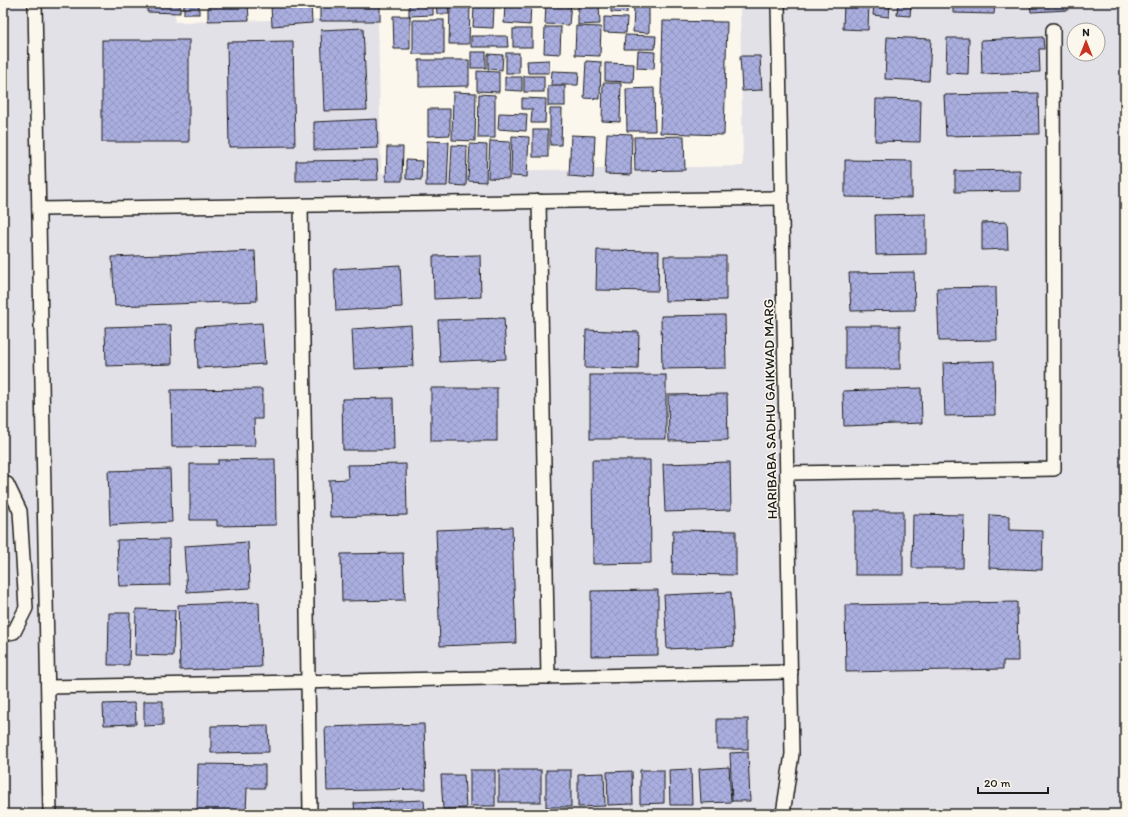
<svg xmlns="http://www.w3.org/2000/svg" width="1128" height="817" font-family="Itim,sans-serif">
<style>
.built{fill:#e3e1e8;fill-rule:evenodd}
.building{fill:url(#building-cross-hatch);stroke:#1c1c1c}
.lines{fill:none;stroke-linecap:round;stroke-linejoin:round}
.lane-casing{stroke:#1c1c1c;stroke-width:16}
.lane{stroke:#fbf7ec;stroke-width:13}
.labels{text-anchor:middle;stroke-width:3;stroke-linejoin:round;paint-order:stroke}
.street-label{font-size:14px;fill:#1c1c1c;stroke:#fbf7ec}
</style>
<defs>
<pattern id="building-cross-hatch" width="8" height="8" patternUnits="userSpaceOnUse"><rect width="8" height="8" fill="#aaaedf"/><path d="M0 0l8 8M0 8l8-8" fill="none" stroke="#9295bf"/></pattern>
</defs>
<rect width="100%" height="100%" fill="#fbf7ec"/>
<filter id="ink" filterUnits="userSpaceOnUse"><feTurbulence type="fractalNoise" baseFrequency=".025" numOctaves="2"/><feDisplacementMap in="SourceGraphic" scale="8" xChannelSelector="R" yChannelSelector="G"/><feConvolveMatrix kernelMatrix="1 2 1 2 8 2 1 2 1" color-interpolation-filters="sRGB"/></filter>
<g filter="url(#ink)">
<path class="built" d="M3,3H175V22L378,18L381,173L743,166L740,4L1125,3V814H3ZM1074,30H1098V54H1074Z"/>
<g class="building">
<path d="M148,3H180V13L147,12Z"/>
<rect x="184" y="3" width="15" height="11"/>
<path d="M208,3H248L249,20L208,21Z"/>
<path d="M311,3L312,23L272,26L271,4Z"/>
<rect x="320" y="3" width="60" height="18"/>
<path d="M409,3H433V15L409,16Z"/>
<path d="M436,3H448L449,14H437Z"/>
<rect x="456" y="3" width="20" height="3"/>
<path d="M505,3H531L530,25L504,23Z"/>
<path d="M546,3H571L569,25L545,24Z"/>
<path d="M611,3H627V13L611,12Z"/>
<path d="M844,3H869L868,30L843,29Z"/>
<path d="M874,3H890L889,17L873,15Z"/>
<path d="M898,3H911L910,16L897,15Z"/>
<path d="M953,3H995L994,14L953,13Z"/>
<path d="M1030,3H1068V10L1031,12Z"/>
<path d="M599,4L600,24L578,25V5Z"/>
<path d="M450,6H470L469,44H449Z"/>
<path d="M474,6L494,7L493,28L473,27Z"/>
<path d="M634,6L649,7V33L633,32Z"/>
<path d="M393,16H410V49H394Z"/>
<path d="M604,17L627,18L626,33L604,32Z"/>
<rect x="413" y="20" width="31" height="34"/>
<path d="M663,21L727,22L724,135L660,133Z"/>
<path d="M576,26L601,27L600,56L575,55Z"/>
<path d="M545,27H561L560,54L544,53Z"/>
<path d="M363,28L367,110L324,111L321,30Z"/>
<rect x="513" y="29" width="19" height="18"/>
<path d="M625,35L656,36L655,49H624Z"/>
<path d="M471,36H507L508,47H471Z"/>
<path d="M887,37L931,39L929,81L885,79Z"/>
<path d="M1043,37L1044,49H1039L1040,72L982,74L981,40Z"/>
<path d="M947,38H969L968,74L946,73Z"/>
<rect x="102" y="40" width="87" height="102"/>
<path d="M293,41L295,146L229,147L227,42Z"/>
<path d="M638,51L655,52L654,69L637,68Z"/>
<rect x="471" y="52" width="15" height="16"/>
<rect x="506" y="53" width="13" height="20"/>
<path d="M488,54L503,55L502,70L488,69Z"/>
<path d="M740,56H760L762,90L742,91Z"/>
<path d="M419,60H469V86L419,87Z"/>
<path d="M549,60V73H528L527,61Z"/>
<path d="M586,61L601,62L600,99L584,98Z"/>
<path d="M605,63L634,64L633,82L605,81Z"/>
<path d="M477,71L499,72V92L477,91Z"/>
<path d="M552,71L579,72L578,85H551Z"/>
<rect x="524" y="76" width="20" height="16"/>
<path d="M505,77H522V91L505,90Z"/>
<path d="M603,83H621L620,122L602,121Z"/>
<rect x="548" y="86" width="17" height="20"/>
<path d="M654,88L655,131H627L626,89Z"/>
<path d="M453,92L476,93L475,141L452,140Z"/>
<path d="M1038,93L1039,134L946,136L944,95Z"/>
<path d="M479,94L495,95V138H478Z"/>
<path d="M522,98L546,99L545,123H531L532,109H522Z"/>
<path d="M876,99L921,100L920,142L875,141Z"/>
<path d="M428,109H450V135L428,136Z"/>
<path d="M550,109H562L561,145H550Z"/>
<path d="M499,113L527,114L526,131L498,129Z"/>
<path d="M377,119L378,148L314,150V122Z"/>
<rect x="533" y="130" width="15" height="27"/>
<path d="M607,133L632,134L631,175L605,174Z"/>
<path d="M571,135L595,136L593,178L569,176Z"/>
<path d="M512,136L529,137L527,177L511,176Z"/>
<path d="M684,136L685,170L635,171L634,137Z"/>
<path d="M427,141L449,142L447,186H426Z"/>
<path d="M490,141L510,142L509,179L488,178Z"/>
<path d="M470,144L487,145L486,182L468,181Z"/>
<path d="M452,145L467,146L466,186L450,185Z"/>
<path d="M387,147H403L402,181H386Z"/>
<path d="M377,160L378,180L296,181V161Z"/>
<path d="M406,160L422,161L421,180L406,179Z"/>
<path d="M845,160L912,161V198L845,197Z"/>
<path d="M1020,170V191L955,192V171Z"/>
<path d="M926,214V254L876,255L875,215Z"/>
<path d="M1007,222L1008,249L982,250V223Z"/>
<path d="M597,250L659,251L658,291L596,290Z"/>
<path d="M255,251L257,301L115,306L112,257Z"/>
<path d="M480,255L481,297L434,299L433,256Z"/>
<path d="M664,256H726V300L665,301Z"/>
<path d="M400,265L402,307L336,311L334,269Z"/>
<path d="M914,272L915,310L851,311L849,273Z"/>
<path d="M996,287L997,340L939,341L937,288Z"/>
<path d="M725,315L726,368L662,369L661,316Z"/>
<path d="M504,318L506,359L440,362L438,320Z"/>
<path d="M262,323L265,364L198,368L196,327Z"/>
<path d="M171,325L172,364L106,366L105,327Z"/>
<path d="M411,325L413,366L354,369L352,329Z"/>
<rect x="845" y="326" width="55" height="43"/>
<path d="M586,330L639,332L638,369L585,368Z"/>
<path d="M994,361L995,415L945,416L943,363Z"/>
<rect x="590" y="375" width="76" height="64"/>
<rect x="431" y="388" width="66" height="53"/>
<path d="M921,388L922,423L844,426L843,391Z"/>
<path d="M262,389V419H254L255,446L172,447L171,390Z"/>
<path d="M727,394L728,440L669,441L668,395Z"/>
<path d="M393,398L394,450H343L342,399Z"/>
<path d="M275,459L276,525L217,526V520H190V464H218V460Z"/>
<path d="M592,460H650L651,563L593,564Z"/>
<path d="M730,462L731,510L665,512L663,464Z"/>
<path d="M406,464L407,515L330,517L329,480L348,479L347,465Z"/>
<path d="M170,469L172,522L110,525L108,471Z"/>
<rect x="855" y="511" width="48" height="64"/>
<path d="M913,514L964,515L963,568H912Z"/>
<path d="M990,515L1009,516V530L1043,531L1042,570L989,568Z"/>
<path d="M512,527L516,643L440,646L436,530Z"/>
<path d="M673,530L736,531V575L672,574Z"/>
<path d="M169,539L170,585L119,586L117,540Z"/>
<path d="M248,542L250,588L187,592L184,546Z"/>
<path d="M403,553L405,600L342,601L341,554Z"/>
<path d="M658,590V655L591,656V591Z"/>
<path d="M731,592L734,646L667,649L664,595Z"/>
<path d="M259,602L261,667L180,670L178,605Z"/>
<path d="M1017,602L1018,661H1003V669L846,672L845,605Z"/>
<path d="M136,609L175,610L173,656L135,655Z"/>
<path d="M109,613H130L129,665H108Z"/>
<path d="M144,701H163V725L144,726Z"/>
<path d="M135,703L136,724L104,725L103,704Z"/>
<rect x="717" y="719" width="31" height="30"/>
<path d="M424,724L426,789L327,791L325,727Z"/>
<path d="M268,725L269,752L211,753V726Z"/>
<path d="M748,752L750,801H732L730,753Z"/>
<path d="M198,764L265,765V788H247L246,813H197Z"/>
<path d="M729,767L731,802L701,803L699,769Z"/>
<path d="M691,769L692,805H670L669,770Z"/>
<rect x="470" y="770" width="25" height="36"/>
<rect x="499" y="770" width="42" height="32"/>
<rect x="546" y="770" width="25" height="37"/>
<path d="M640,770H664V803L640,804Z"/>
<path d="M632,771L633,804L608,805L607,772Z"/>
<path d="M604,773L605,806L578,807V774Z"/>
<path d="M441,775H464L466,808L443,809Z"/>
<path d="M424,800L425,814H355L354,803Z"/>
</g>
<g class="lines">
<g class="lane-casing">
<g id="lane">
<path d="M35,3L50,814"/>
<path d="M778,3L792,754L783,814"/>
<path d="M539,201L548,677"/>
<path d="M301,205L310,814"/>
<path d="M39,209L781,198"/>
<path d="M787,473L1054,469L1053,30"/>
<path d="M3,484H7L20,511L26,608L14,632L3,634"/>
<path d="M48,687L791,672"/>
</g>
</g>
<use href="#lane" class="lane"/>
</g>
</g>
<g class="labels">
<g class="street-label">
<text transform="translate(770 409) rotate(-91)" y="5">HARIBABA SADHU GAIKWAD MARG</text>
</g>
</g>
<rect width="1128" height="817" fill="none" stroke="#fbf7ec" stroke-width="16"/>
<rect x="8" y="8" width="1112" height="801" fill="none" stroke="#1c1c1c" stroke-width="1.5" filter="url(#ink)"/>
<g transform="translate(1086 42)"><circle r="19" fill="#fbf7ec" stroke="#a29f99"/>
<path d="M0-3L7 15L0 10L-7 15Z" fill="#c8321e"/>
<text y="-6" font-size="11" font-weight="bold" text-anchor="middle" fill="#1c1c1c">N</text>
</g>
<path d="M978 787v6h70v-6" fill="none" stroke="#1c1c1c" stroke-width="2"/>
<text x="984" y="787" font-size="12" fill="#1c1c1c" stroke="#fbf7ec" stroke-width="3" paint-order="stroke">20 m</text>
</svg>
